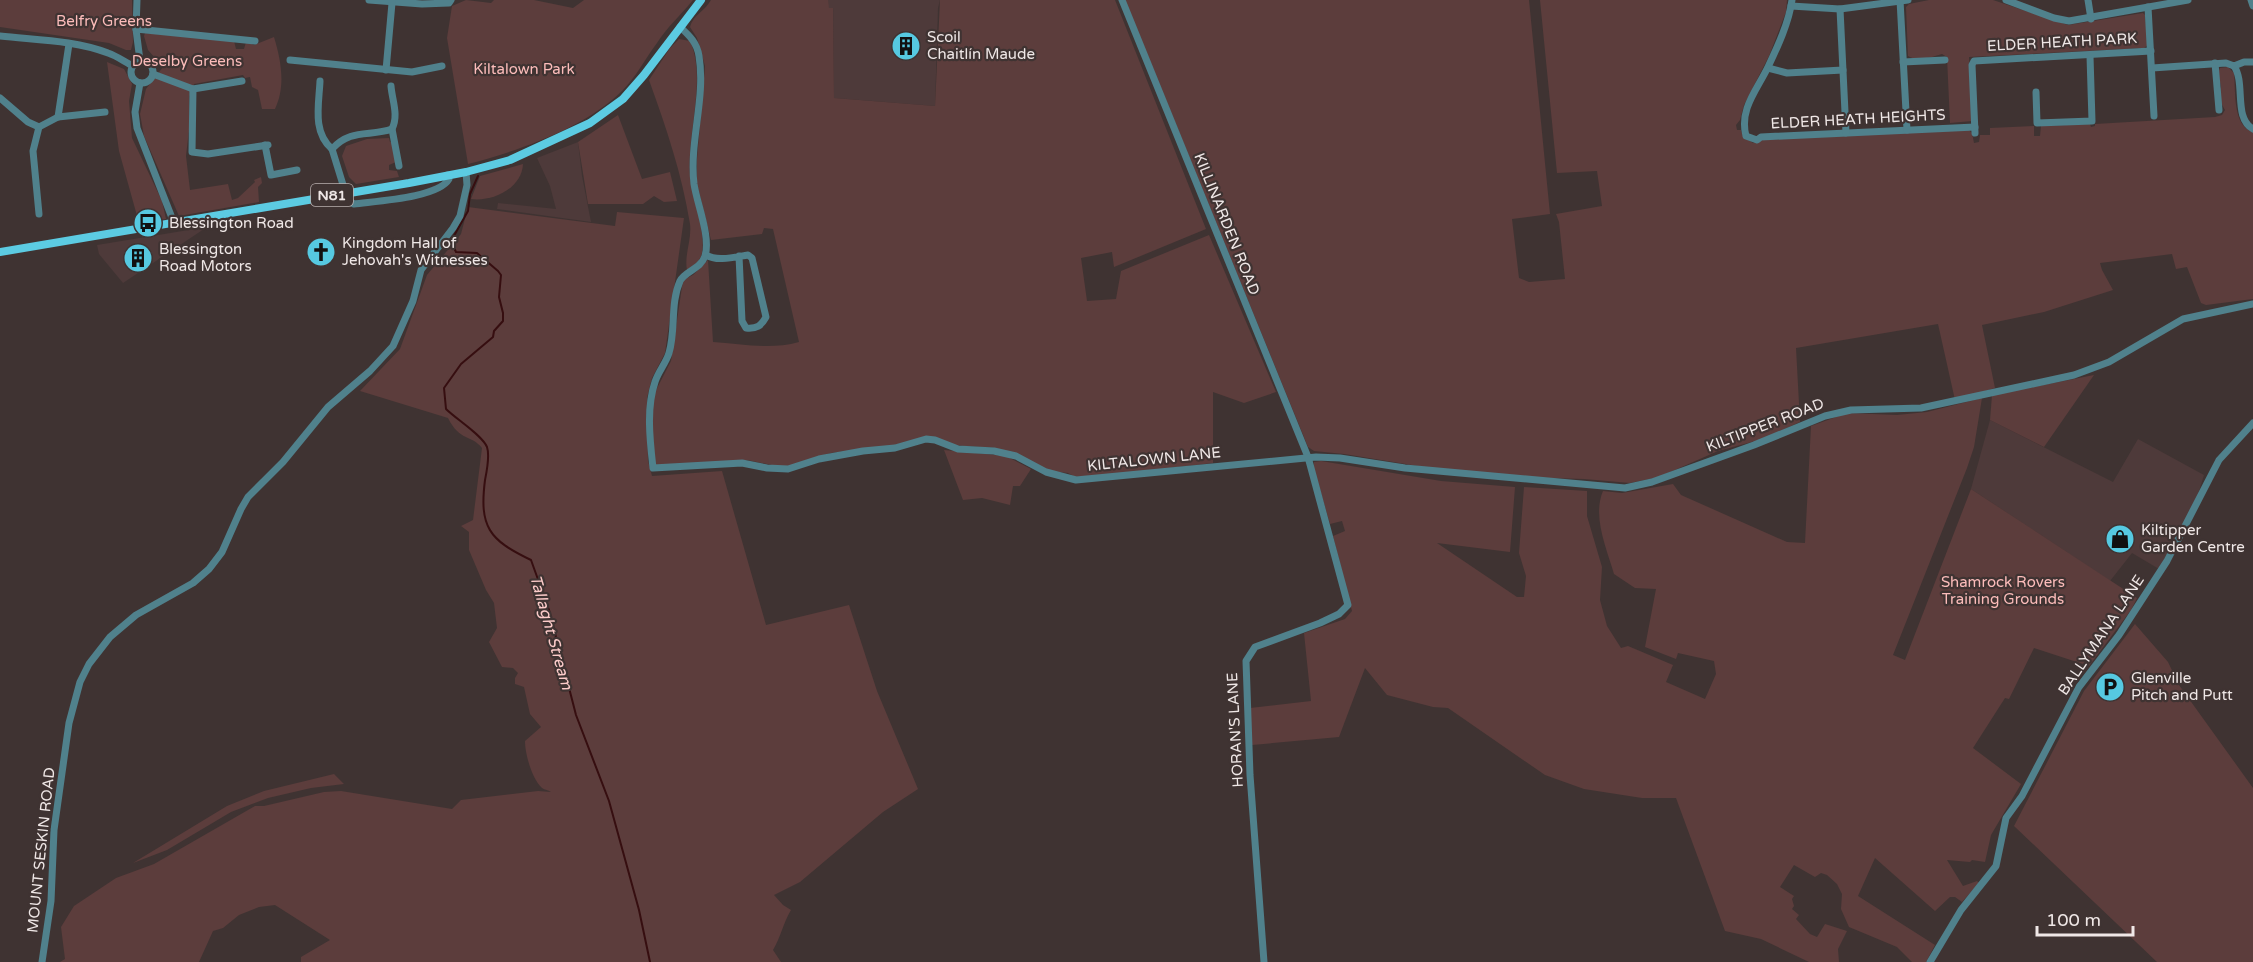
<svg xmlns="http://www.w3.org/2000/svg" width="2253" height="962" font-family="'Varela Round',sans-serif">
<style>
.built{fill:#4e3a3a}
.green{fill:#5c3d3c}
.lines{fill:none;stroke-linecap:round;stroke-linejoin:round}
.stream{stroke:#360e10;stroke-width:2}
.minor{stroke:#50818c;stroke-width:7}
.major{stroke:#5ccbe2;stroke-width:8}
.labels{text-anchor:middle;stroke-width:4.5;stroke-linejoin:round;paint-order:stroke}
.shield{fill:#3f3332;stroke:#bab1b0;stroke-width:1.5}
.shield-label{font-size:14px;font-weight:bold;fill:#efe7e6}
.park-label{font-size:15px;fill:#fcbcba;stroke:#3f3332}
.poi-label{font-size:15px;fill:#efe7e6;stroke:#3f3332;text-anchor:start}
.street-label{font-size:15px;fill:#efe7e6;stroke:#3f3332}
.water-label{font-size:16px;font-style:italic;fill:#fccbc9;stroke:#3f3332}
</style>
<rect width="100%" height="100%" fill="#3f3332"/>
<g class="built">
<path d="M828,0H940L938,8L935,106L834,98L833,9L828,8Z"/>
<path d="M578,142L582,176L591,222L497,209L498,203L556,209L550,186L537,158Z"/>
<path d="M207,227L123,283L99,254L97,245Z"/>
<path d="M1990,420L2113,482L2138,439L2204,475L2196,501L2159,569L2132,553L2110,581L1971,489Z"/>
</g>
<g class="green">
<path d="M0,0H132L133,42L131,50H126L109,43L0,27Z"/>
<path d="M466,0L491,3L494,0H534L573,8L584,0H693C681,15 667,27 657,43C645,59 636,77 622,91C585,128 518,151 468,164L447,38L452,6Z"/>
<path d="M711,0H828L829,8H833L834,98L935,106L940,0H1115L1206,229L1114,267L1112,252L1081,258L1087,301L1116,299L1121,271L1209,235L1276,392L1244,403L1213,392V463L1127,473L1075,477L1068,473L1050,471L995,448L951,445L935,438L904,444L831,453L789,466H777L747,460L651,466L652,398L671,361L683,280L693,275L708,260L713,342C741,344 771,350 799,342L773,229L764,228L762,234L711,240L697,184V159L705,66L697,38L690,27C693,15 705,11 711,0Z"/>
<path d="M1125,0H1529L1550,214L1512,219L1519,278L1529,282L1565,279L1559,222L1556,214L1602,206L1597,171L1557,173L1540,0H1787L1786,12L1769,56L1744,105L1740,120L1736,125L1737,130H1741L1743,136L1753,143L1766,139L1969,130L1972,133L1974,143L1979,142L1980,135H1990V128L2034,126V136H2040L2041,126L2090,124L2091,127L2095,126V124L2215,117L2222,115L2225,110C2221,102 2215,96 2221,87L2218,72L2220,68L2228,67L2234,73C2236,91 2232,126 2253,132V299L2206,305L2201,303L2187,267L2176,269L2172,254L2100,263L2102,270L2113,290L2044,312L1982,325L1995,388L1955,400L1938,324L1796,348L1800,422L1763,439L1718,451L1659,477L1630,483L1584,479L1516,477L1430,468L1344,454L1314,451L1308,447Z"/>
<path d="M1929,0H1993L2068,25L2143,13L2145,15L2148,45L2144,48L1969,57L1972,121L1950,123L1947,57L1942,54C1932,57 1917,62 1908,56L1906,7L1909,4Z"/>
<path d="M145,33L234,41L236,49H244L246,42L254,45L274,37C281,60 286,86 275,109H262L258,90L252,87L250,77L245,78L243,75L194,84L189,97V130L186,156L190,190L228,184L232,200L238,198L255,182L254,180L261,177L262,183L258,187L259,202L179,216L144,136L140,114L146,89L163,67L148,50L144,36Z"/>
<path d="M679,39L690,41C707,78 687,133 690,175C692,200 706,227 702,253C700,262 694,265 687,270C684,255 692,239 690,224C682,174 666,127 649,80L670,48Z"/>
<path d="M107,62L124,69L132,84L129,101L132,138L162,201L166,219L139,223L119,151Z"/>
<path d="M618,115L642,179L670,172L677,201L664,202L654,196L643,204H588L578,142Z"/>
<path d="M389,138L390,142H393L396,162L389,165V170L397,171L399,177L356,184L349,177L342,156L346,146L367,139Z"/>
<path d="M523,164C522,188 493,202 471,199L480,176Z"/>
<path d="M468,207L615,226L617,212L684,218L665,353L652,378L647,398L648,461L652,476L722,471L766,625L849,605L877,691L918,789L883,812L800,882L774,895L783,905L791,910C783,923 781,937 773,950L781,962H301V957L330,940L275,905L259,907L239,915L223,928L213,931L199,962H60L65,959L61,927L74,906L116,878L154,864L255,806H264L324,792L341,791L452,809L461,800L538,791L551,792C548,790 545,790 542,788C532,779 525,754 525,741L541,727L530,714L524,687L515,684V678L518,673L513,668L502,667L489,642L497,628L494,603L486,590L469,550V532L461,526L473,520L482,448C471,434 460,442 448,418L360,391L400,349L427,275L461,234Z"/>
<path d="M2094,375L2044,447L1990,420L1992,395Z"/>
<path d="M1982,398L1974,447L1967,468L1893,655L1905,660L1971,489L2137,598L2131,610L2089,666L2034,648L2009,699L2005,698L1973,748L2021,784L1991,835L1985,862L1972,860L1970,862L1947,860L1963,886L1977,881L1979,883L1962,902L1955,897H1950L1935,911L1875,858L1858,896L1935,945L1926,962H1912L1897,947L1849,927L1841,909L1842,894L1837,884L1827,875L1821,873L1815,877L1794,865L1780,887L1794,896L1792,899L1794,906L1792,909L1799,915L1796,919L1810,934L1817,937L1825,924L1847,931L1838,949L1839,962H1809L1761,939L1725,931L1676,798H1642L1584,789L1545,775L1448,708L1433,707L1387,695L1365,668L1339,737L1252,745L1250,708L1311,701L1304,633L1345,619L1352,611L1333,536L1345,531L1342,521L1330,524L1314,469V462L1321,461L1441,481L1515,487L1510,552L1437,543L1517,597H1524L1526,576L1519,553L1524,487L1587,491V516L1602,567L1600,600L1607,626L1621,648L1628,646L1673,665L1666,682L1705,699L1716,674L1714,661L1678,653L1676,659L1645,647L1656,589L1635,588L1614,574C1607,549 1592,517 1603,491L1622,493L1673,484L1681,495L1787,542L1805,543L1811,426L1847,413L1897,415L1927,412Z"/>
<path d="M944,450L1006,456L1031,469L1020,486H1013L1010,505L982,498L963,500Z"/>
<path d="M2135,624L2168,662L2179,685L2253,788V962H2157L2014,826L2084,691Z"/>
<path d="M334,774L344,784L311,788L268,798L231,812L167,850L133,863L227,806L264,791Z"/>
</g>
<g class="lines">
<path class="stream" d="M478,176L470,194L468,211L451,241L456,252L477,253L498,271L501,275L499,297L503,313V321L494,331L493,337L461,364L444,388L446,409C456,419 482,435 487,447C490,456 487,470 485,480C479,527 489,540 531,560L549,610L576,715L609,801L639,910L650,962"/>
<g class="minor">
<path d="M137,0L136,29L140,61"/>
<path d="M369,0L422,4L449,3L451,0"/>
<path d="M1122,0L1308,457L1348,605L1339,614L1320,623L1255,647L1246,661L1250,775L1264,962"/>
<path d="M1792,0C1789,22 1778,46 1768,67C1757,90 1739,109 1746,136L1757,140L1761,137L1975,127"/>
<path d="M1900,0L1907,130"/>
<path d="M2006,0L2054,18L2069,21L2188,0"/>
<path d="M2088,0L2091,19"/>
<path d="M2251,0L2253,6"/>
<path d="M1791,6L1840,9L1908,0"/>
<path d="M2148,7L2154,116"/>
<path d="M1840,9L1846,133"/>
<path d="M680,27C690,36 697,43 699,56C706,98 689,141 694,184C697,204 711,237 705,256C701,269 685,271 680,281C670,304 676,330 669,353C666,363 658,372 655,382C646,408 650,441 653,468L742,463L767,468L788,469L819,459L863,451L895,448L926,439L935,440L958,449L994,451L1016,456L1046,472L1076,480L1316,457L1340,458L1405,468L1625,488L1652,482L1754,445L1825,416L1851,410L1921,408L2074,375L2109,362L2183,319L2253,304"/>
<path d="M136,29L255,41"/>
<path d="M0,36C35,40 75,40 108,53C117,56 125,62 133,66"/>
<path d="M290,60L412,72L442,66"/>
<circle cx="142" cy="72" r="11"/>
<path d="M1903,62L1945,60"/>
<path d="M2215,63L2219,110"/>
<path d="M2234,66C2246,83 2233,118 2253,129"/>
<path d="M1768,68L1787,73L1843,70"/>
<path d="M2152,68L2226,63L2234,66L2244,62H2253"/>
<path d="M386,70L392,3"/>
<path d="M153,74L193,89L242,81"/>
<path d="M320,81C319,104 312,132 332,149L348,201L354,204C376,201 438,198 449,179L448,175"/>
<path d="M140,83L135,112L137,128L174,223"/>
<path d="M193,89L192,152L208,154L268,145"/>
<path d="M2036,92L2037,123L2092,121L2090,56"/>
<path d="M0,98L28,122L39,127"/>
<path d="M58,117L69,44"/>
<path d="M392,129L399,166"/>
<path d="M1975,133L1972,65L1974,61L2151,51"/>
<path d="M265,145L271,175L297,170"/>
<path d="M332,149C351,128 370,137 392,129C399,115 392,100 391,86"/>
<path d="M39,214L33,151L39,127L58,117L105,112"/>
<path d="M706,255C717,262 735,257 748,255L752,258L766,317C761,326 757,329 746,328L742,321L739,256"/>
<path d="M42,962L51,901L54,830L69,723L80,682L89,664L110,637L136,615L193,583L209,569L222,552L241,509L248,497L283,462L328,407L370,371L393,346L413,301L421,270L453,228L460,216L467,185L466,172"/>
<path d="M1930,962L1961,910L1996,866L2006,818L2022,796L2079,687L2119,635L2167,561L2219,460L2253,423"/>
</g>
<path class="major" d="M0,252L409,183L466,172L510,160L590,123L623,99L644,75L701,0"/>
</g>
<defs>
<g id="building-disc" transform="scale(1.5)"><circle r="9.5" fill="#56c9e1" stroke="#3f3332"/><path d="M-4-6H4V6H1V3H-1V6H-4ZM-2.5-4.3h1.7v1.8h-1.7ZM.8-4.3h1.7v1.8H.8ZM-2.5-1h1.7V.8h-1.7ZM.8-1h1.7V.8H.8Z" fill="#111"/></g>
<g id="bus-disc" transform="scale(1.5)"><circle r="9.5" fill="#56c9e1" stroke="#3f3332"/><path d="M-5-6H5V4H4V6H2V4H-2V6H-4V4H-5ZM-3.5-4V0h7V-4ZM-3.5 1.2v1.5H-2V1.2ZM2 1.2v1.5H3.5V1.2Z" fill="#111"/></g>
<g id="church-disc" transform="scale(1.5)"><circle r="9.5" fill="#56c9e1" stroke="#3f3332"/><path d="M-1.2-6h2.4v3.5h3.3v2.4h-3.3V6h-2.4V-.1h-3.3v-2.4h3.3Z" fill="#111"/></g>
<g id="shop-disc" transform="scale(1.5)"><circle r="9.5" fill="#56c9e1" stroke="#3f3332"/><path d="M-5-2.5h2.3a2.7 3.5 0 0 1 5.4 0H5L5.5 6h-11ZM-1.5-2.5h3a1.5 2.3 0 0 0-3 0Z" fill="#111"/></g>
<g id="parking-disc" transform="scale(1.5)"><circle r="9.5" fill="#56c9e1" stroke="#3f3332"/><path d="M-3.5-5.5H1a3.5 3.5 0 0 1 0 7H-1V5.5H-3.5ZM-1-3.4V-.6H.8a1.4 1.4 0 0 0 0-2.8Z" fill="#111"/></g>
</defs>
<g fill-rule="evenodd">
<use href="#building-disc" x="906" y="46"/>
<use href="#bus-disc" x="148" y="223"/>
<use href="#church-disc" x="321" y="252"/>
<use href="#building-disc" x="138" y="258"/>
<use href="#shop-disc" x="2120" y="539"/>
<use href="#parking-disc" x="2110" y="687"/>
</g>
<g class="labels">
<rect class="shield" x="311" y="184" width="42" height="22" rx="4.5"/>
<g class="shield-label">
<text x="332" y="200">N81</text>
</g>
<g class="park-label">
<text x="104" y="26">Belfry Greens</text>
<text x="187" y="66">Deselby Greens</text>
<text x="524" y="74">Kiltalown Park</text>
<text x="2003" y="587">Shamrock Rovers<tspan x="2003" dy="17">Training Grounds</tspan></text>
</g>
<g class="poi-label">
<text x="927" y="42">Scoil<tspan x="927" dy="17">Chaitlín Maude</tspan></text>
<text x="169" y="228">Blessington Road</text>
<text x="342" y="248">Kingdom Hall of<tspan x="342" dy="17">Jehovah's Witnesses</tspan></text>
<text x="159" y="254">Blessington<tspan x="159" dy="17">Road Motors</tspan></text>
<text x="2141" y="535">Kiltipper<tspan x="2141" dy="17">Garden Centre</tspan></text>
<text x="2131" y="683">Glenville<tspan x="2131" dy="17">Pitch and Putt</tspan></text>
</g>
<g class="street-label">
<text transform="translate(2062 42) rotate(-3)" y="5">ELDER HEATH PARK</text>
<text transform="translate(1858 119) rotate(-3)" y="5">ELDER HEATH HEIGHTS</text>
<text transform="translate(1227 224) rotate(68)" y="5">KILLINARDEN ROAD</text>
<text transform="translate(1765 425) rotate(-21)" y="5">KILTIPPER ROAD</text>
<text transform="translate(1154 459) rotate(-6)" y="5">KILTALOWN LANE</text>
<text transform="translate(2101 635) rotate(-56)" y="5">BALLYMANA LANE</text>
<text transform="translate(1235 730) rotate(-93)" y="5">HORAN'S LANE</text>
<text transform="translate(41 850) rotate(-84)" y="5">MOUNT SESKIN ROAD</text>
</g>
<g class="water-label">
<text transform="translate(552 632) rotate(74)" y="6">Tallaght Stream</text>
</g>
</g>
<path d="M2037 926v9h96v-9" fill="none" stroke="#efe7e6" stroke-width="3"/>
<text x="2046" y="926" font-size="18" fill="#efe7e6" stroke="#3f3332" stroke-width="4.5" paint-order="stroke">100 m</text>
</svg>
